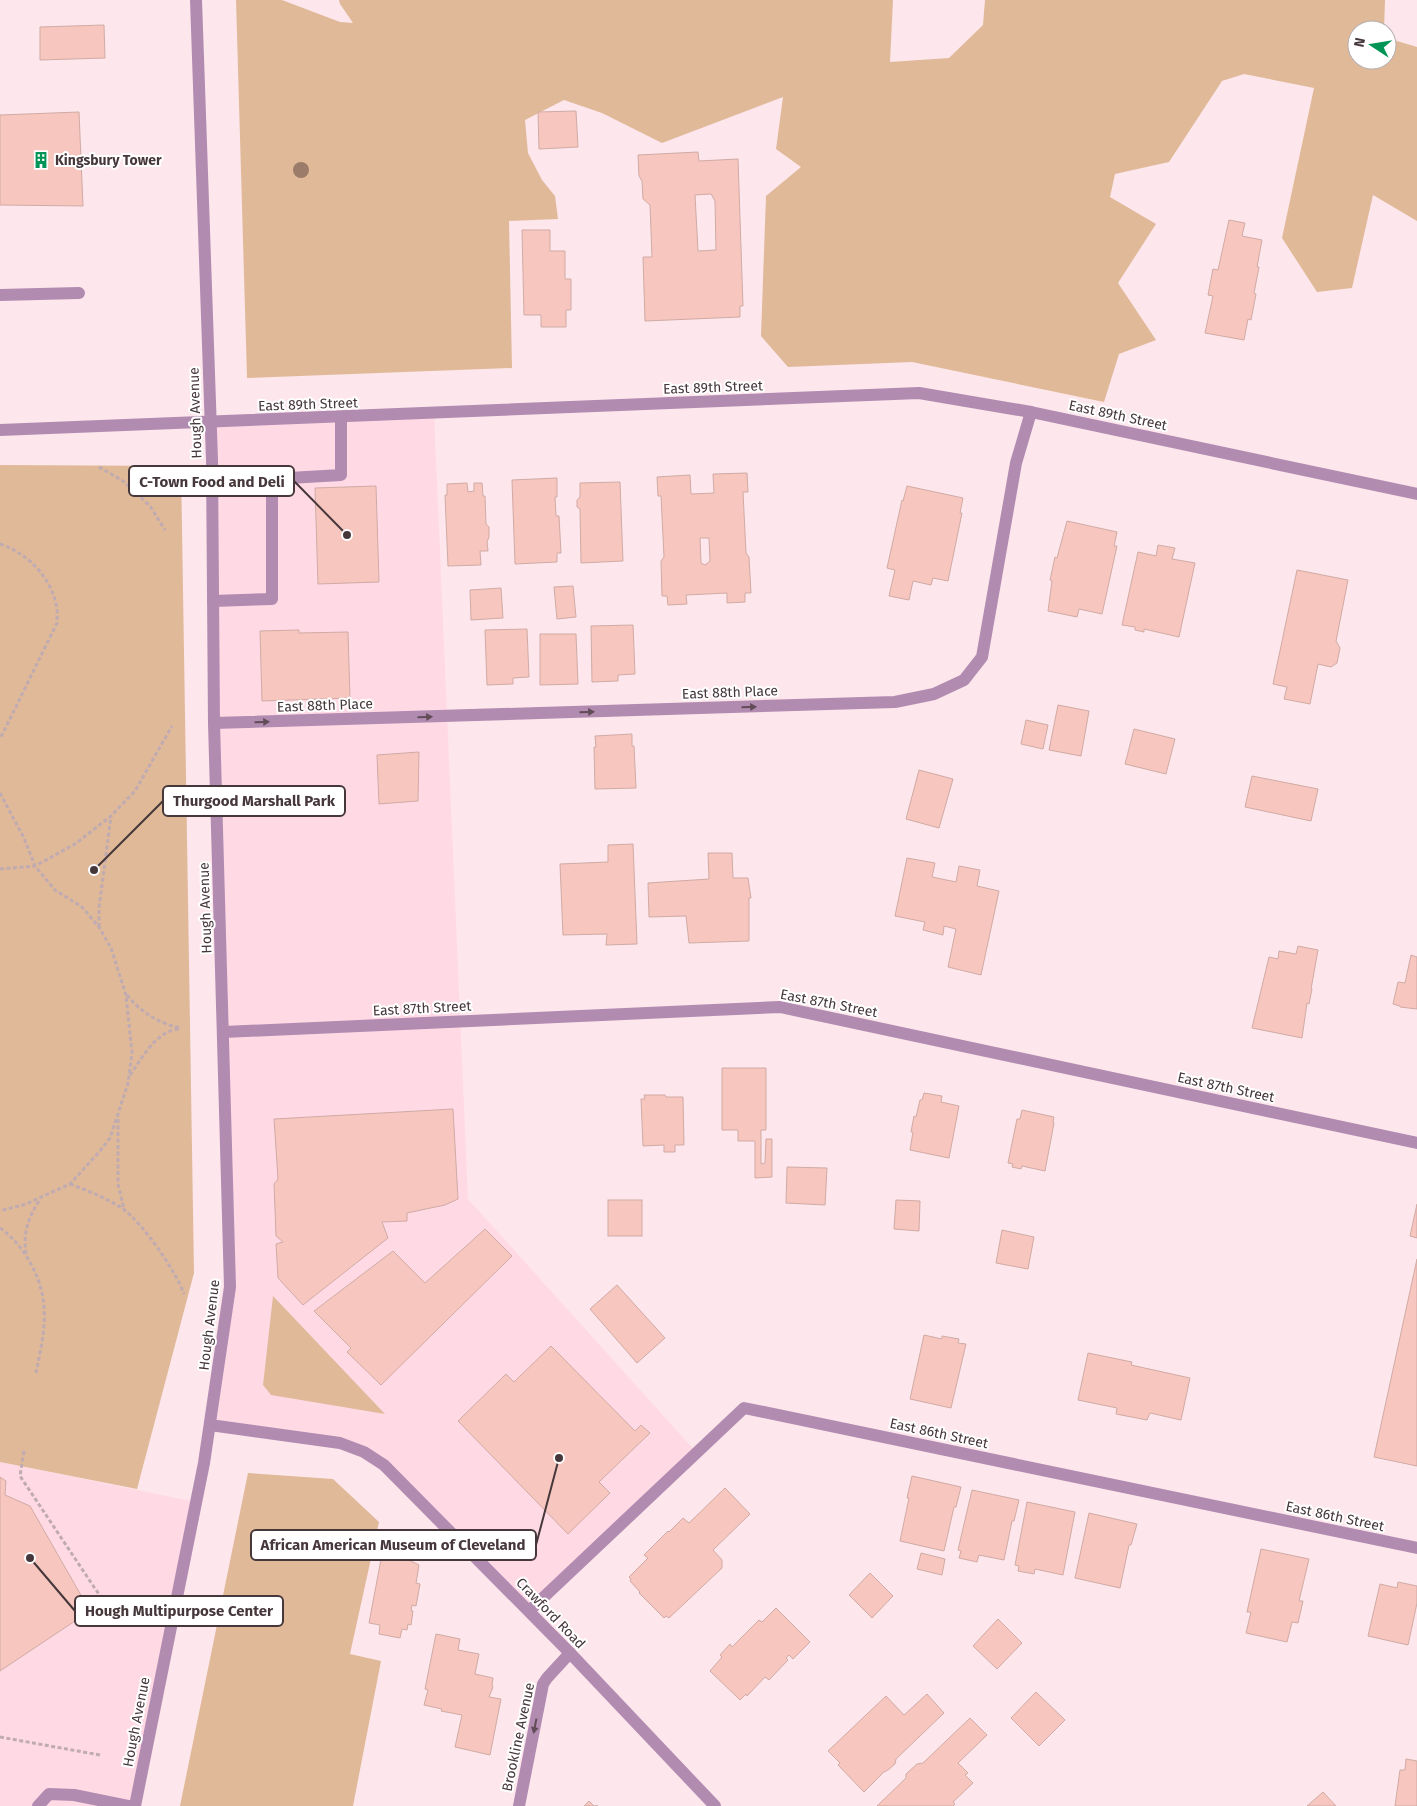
<svg xmlns="http://www.w3.org/2000/svg" width="1417" height="1806" font-family="'Fira Sans',sans-serif">
<style>
.built{fill:#ffdae5}
.green{fill:#e0b999}
.building{fill:#f7c6be;stroke:#d0aba5;fill-rule:evenodd}
.lines{fill:none;stroke-linecap:round;stroke-linejoin:round}
.path{stroke:#c0abb1;stroke-width:3;stroke-dasharray:4 2.5;stroke-linecap:butt}
.minor{stroke:#b28bb1;stroke-width:12}
.tree{fill:#9b7c6a}
.oneway{fill:#614c58}
.labels{text-anchor:middle;stroke-width:4;stroke-linejoin:round;paint-order:stroke}
.poi-label{font-size:14px;font-weight:bold;fill:#46373b;stroke:#fff;text-anchor:start}
.street-label{font-size:14px;fill:#46373b;stroke:#fff}
.leader{fill:none;stroke:#46373b;stroke-width:2}
.callout-dot{fill:#46373b;stroke:#fff;stroke-width:2}
.callout{fill:#fff;stroke:#46373b;stroke-width:2}
.callout-label{font-size:15px;text-anchor:middle;font-weight:bold;fill:#46373b}
</style>
<rect width="100%" height="100%" fill="#fde6ec"/>
<g class="built">
<path d="M434,413L468,1199L697,1453L529,1611L364,1452L210,1426L230,1287L210,423Z"/>
<path d="M0,1462L196,1502L135,1806H0Z"/>
</g>
<g class="green">
<path d="M236,0H282L340,22L353,23L340,4L339,0H893L890,62L949,58L983,25L985,0H1385L1384,30H1357V60H1387V38L1417,47V221L1373,195L1352,288L1317,292L1282,238L1314,88L1244,74L1222,81L1169,162L1115,174L1110,197L1156,224L1118,283L1156,340L1119,354L1104,402L912,362L788,367L761,336L766,196L801,167L776,149L783,97L662,143L602,113L564,100L525,120L528,153L542,180L555,196L558,219L509,221L512,368L247,378Z"/>
<path d="M0,465L181,466L194,1273L137,1489L0,1462Z"/>
<path d="M273,1296L385,1414L271,1395L263,1385Z"/>
<path d="M248,1473L333,1479L379,1522L350,1654L381,1661L353,1806H180Z"/>
</g>
<g class="building">
<path d="M104,25L105,58L40,60V27Z"/>
<path d="M576,111L578,147L539,149L538,112Z"/>
<path d="M79,112L83,206L0,205V115Z"/>
<path d="M698,152L699,161L738,159L743,306H740V317L645,321L643,257H652L650,205L643,199L642,181L639,176L638,155ZM711,194L715,201L716,250L698,251L695,195Z"/>
<path d="M1229,220L1245,223L1242,236L1262,240L1257,267H1259L1254,293L1256,294L1251,320L1248,319L1244,340L1205,333L1213,296L1208,295L1213,269L1218,270Z"/>
<path d="M522,230H550V251H565V279H571V310H566V327H541V315H524Z"/>
<path d="M747,473L748,492H743L746,553L749,557L751,593H745V602L727,603V593L686,595L687,604L668,605L667,596H662L661,561L664,557L661,496H658L657,477L690,475L691,494L714,493L713,474ZM700,538H709L710,561L705,565L701,563Z"/>
<path d="M557,478V497H555L556,516H559L561,553H557V562L515,564L512,480Z"/>
<path d="M620,482L623,561L581,563L580,509L577,507V500L580,497V483Z"/>
<path d="M467,483L468,492L474,491V483H482L483,496H485L486,524L489,527V537L487,542L488,551H480L481,565L448,566L445,495H447V484Z"/>
<path d="M376,486L379,582L318,584L315,488Z"/>
<path d="M907,486L963,498L960,513H962L948,581L933,578L931,585L913,581L909,600L889,596L895,570L887,568L902,500L903,501Z"/>
<path d="M1067,521L1117,532L1114,546H1117L1102,614L1079,609L1077,617L1048,611L1052,581L1050,580L1055,557L1057,558Z"/>
<path d="M1158,545L1175,548L1172,559L1195,563L1179,637L1144,629V632L1135,630V627L1122,625L1138,552L1156,556Z"/>
<path d="M1297,570L1348,580L1336,641L1340,648L1337,663L1331,667L1318,664L1310,704L1284,699L1287,687L1273,684Z"/>
<path d="M573,586L576,617L557,619L554,587Z"/>
<path d="M501,588L503,618L471,620L470,590Z"/>
<path d="M633,625L635,674L618,675V681L592,682L591,626Z"/>
<path d="M527,629L529,677L513,678V684L487,685L485,630Z"/>
<path d="M299,630V633L348,632L350,698L262,701L260,631Z"/>
<path d="M540,634H576L578,684L540,685Z"/>
<path d="M1058,705L1089,711L1081,756L1049,750Z"/>
<path d="M1026,720L1048,725L1043,749L1021,744Z"/>
<path d="M1134,729L1175,739L1166,774L1125,764Z"/>
<path d="M632,734V746H634L636,788L595,789L594,747H596L595,736Z"/>
<path d="M419,752L418,801L379,804L377,755Z"/>
<path d="M919,770L953,779L939,828L906,819Z"/>
<path d="M1252,776L1318,789L1311,821L1245,807Z"/>
<path d="M633,844L637,944L606,945L607,934L563,935L560,864L608,862V845Z"/>
<path d="M708,853H732L733,878H748L751,898H749V941L689,943L686,916L649,917L648,883L709,879Z"/>
<path d="M907,858L935,863L932,877L956,882L959,866L980,870L977,886L999,891L981,975L948,967L956,929L944,926L943,935L923,930L925,922L895,916Z"/>
<path d="M1298,946L1318,950L1311,989H1312L1309,1004L1307,1003L1302,1038L1252,1028L1269,957L1278,959L1279,951L1296,954Z"/>
<path d="M1411,955L1417,957V1009L1400,1007V1006L1393,1004L1398,982L1405,983Z"/>
<path d="M722,1068H766V1130H761V1164L765,1163L766,1139H772V1177L755,1178V1141H738V1130H722Z"/>
<path d="M924,1093L942,1096L941,1102L959,1106L949,1158L910,1150L913,1132H911L914,1116L916,1117L920,1100H922Z"/>
<path d="M644,1095H665L666,1097H683L684,1145H675V1152H664V1145L643,1146L641,1099H645Z"/>
<path d="M453,1109L458,1199L445,1205L407,1213V1221L382,1222L388,1238L303,1305L278,1278L276,1244L283,1242L276,1236L274,1184L278,1179L274,1119Z"/>
<path d="M1022,1110L1054,1117L1053,1123H1054L1045,1171L1022,1166L1021,1169L1012,1167L1013,1164L1008,1163L1017,1119H1020Z"/>
<path d="M787,1167L827,1168L825,1205L786,1203Z"/>
<rect x="608" y="1200" width="34" height="36"/>
<path d="M896,1200L920,1201L919,1231L894,1229Z"/>
<path d="M1417,1204V1238L1410,1236Z"/>
<path d="M485,1229L512,1256L381,1385L347,1352L351,1348L314,1311L393,1251L425,1283Z"/>
<path d="M1002,1230L1034,1237L1028,1269L996,1263Z"/>
<path d="M1417,1259V1466L1374,1457Z"/>
<path d="M617,1285L665,1338L637,1363L590,1309Z"/>
<path d="M924,1335L942,1339V1336L959,1339L958,1343L966,1344L951,1408L910,1399Z"/>
<path d="M551,1346L635,1431L641,1425L650,1433L599,1482L610,1493L568,1534L458,1421L506,1374L514,1382Z"/>
<path d="M1088,1353L1132,1362L1131,1365L1190,1378L1181,1420L1150,1413L1147,1420L1116,1414L1117,1408L1078,1400Z"/>
<path d="M912,1476L961,1487L956,1507H954L944,1551L900,1541L909,1498H907Z"/>
<path d="M0,1477L6,1481L5,1495L30,1506L90,1611L0,1671Z"/>
<path d="M725,1488L750,1514L713,1550L722,1560V1568L669,1618L666,1616L664,1618L639,1593L640,1592L630,1581L631,1579L629,1577L648,1558L644,1555L668,1531L669,1532L683,1518L689,1523Z"/>
<path d="M972,1490L1019,1500L1014,1521H1012L1004,1560L979,1555L977,1562L959,1558L961,1551L958,1550Z"/>
<path d="M1027,1502L1075,1512L1063,1575L1035,1569L1034,1574L1018,1571L1019,1566L1015,1565Z"/>
<path d="M1089,1513L1137,1524L1131,1545H1129L1120,1588L1075,1578Z"/>
<path d="M385,1543L401,1546L400,1549L406,1550L409,1555V1560L419,1565L416,1583L420,1584L416,1606L412,1605L411,1611H413L411,1625L408,1624L407,1630L402,1629L400,1638L379,1634L380,1625L369,1623L382,1554H383Z"/>
<path d="M1261,1549L1309,1559L1299,1601H1303L1298,1623L1292,1622L1287,1642L1246,1633L1251,1612H1247Z"/>
<path d="M921,1553L945,1559L942,1575L917,1569Z"/>
<path d="M870,1573L893,1596L872,1618L849,1595Z"/>
<path d="M1398,1582L1417,1586V1603L1408,1645L1368,1636L1380,1584L1397,1588Z"/>
<path d="M776,1608L810,1642L793,1659L789,1655L786,1658L788,1660L769,1680L765,1677L747,1696L746,1694L740,1700L710,1671L722,1657L720,1655L730,1644L732,1647L759,1620L762,1622Z"/>
<path d="M998,1619L1022,1643L997,1669L973,1646Z"/>
<path d="M436,1634L460,1639L458,1650L479,1654L475,1674L493,1678L492,1685L493,1687L489,1697L501,1699L490,1755L455,1747L462,1715L441,1711L442,1709L424,1705L428,1690L425,1689Z"/>
<path d="M1036,1692L1065,1720L1039,1746L1011,1718Z"/>
<path d="M927,1694L944,1713L896,1759L895,1764L888,1770L882,1773V1774L864,1792L838,1765L840,1763L828,1751L886,1696L904,1715Z"/>
<path d="M970,1718L987,1735L958,1763L968,1773L965,1775L973,1783L953,1802L955,1804L953,1806H877L906,1778V1774L917,1764L923,1763Z"/>
<path d="M1406,1759L1417,1761V1806H1395L1400,1770H1405Z"/>
<path d="M1323,1792L1336,1806H1307Z"/>
<path d="M589,1801L594,1806H598H584Z"/>
</g>
<g class="lines">
<g class="path">
<path d="M99,467L123,481L150,506L165,530"/>
<path d="M0,544C27,553 50,576 56,604C58,610 57,617 57,623L0,739"/>
<path d="M0,793L24,838L35,866L55,890L82,907L99,927L111,948L126,995L132,1053L128,1083L118,1114L110,1138L100,1151L70,1184L26,1204L0,1211"/>
<path d="M0,869L35,866L75,844L111,816L135,791L172,726"/>
<path d="M99,927V908L111,816"/>
<path d="M127,995C141,1012 158,1023 180,1028"/>
<path d="M130,1075C140,1061 150,1042 166,1033C170,1030 176,1030 181,1028"/>
<path d="M118,1119V1184L124,1209"/>
<path d="M70,1184C88,1191 107,1198 123,1209C142,1222 177,1273 184,1294"/>
<path d="M0,1228C24,1245 42,1277 44,1307C46,1329 40,1352 36,1373"/>
<path d="M26,1254C23,1231 28,1219 40,1199"/>
<path d="M24,1451L20,1476L94,1587L104,1601L130,1606"/>
<path d="M0,1737L100,1755"/>
</g>
<g class="minor">
<path d="M0,295L79,293"/>
<path d="M0,430L919,393L1031,412L1417,494"/>
<path d="M213,601L272,599V479L341,475V417"/>
<path d="M214,723L895,702L934,694L964,680L982,657L1016,463L1031,412"/>
<path d="M224,1032L780,1007L1417,1143"/>
<path d="M210,1425L340,1443L364,1452L384,1465L570,1653L715,1806"/>
<path d="M529,1611L744,1408L1417,1548"/>
<path d="M38,1806L49,1794L74,1795L128,1806"/>
<path d="M135,1806L204,1463L230,1287L214,723L212,460L196,0"/>
<path d="M519,1806L543,1684L547,1678L570,1653"/>
</g>
</g>
<circle class="tree" cx="301" cy="170" r="8"/>
<defs><path id="oneway-solid" d="M-6-.8H1V-3.2L6.5 0L1 3.2V.8H-6Z" transform="scale(1.25)"/></defs>
<g class="oneway">
<use href="#oneway-solid" transform="translate(749 707) rotate(-2)"/>
<use href="#oneway-solid" transform="translate(587 712) rotate(-2)"/>
<use href="#oneway-solid" transform="translate(425 717) rotate(-2)"/>
<use href="#oneway-solid" transform="translate(262 722) rotate(-2)"/>
<use href="#oneway-solid" transform="translate(535 1726) rotate(101)"/>
</g>
<defs>
<g id="building-bare" transform="scale(1.35)"><path d="M-4-6H4V6H1V3H-1V6H-4ZM-2.5-4.3h1.7v1.8h-1.7ZM.8-4.3h1.7v1.8H.8ZM-2.5-1h1.7V.8h-1.7ZM.8-1h1.7V.8H.8Z" fill="#009556" stroke="#fff" stroke-width="2.5" paint-order="stroke"/></g>
</defs>
<g fill-rule="evenodd">
<use href="#building-bare" x="41" y="160"/>
</g>
<g class="labels">
<g class="poi-label">
<text x="55" y="165">Kingsbury Tower</text>
</g>
<g class="street-label">
<text transform="translate(713 387) rotate(-2)" y="5">East 89th Street</text>
<text transform="translate(308 404) rotate(-2)" y="5">East 89th Street</text>
<text transform="translate(195 413) rotate(-92)" y="5">Hough Avenue</text>
<text transform="translate(1118 415) rotate(12)" y="5">East 89th Street</text>
<text transform="translate(730 692) rotate(-2)" y="5">East 88th Place</text>
<text transform="translate(325 705) rotate(-2)" y="5">East 88th Place</text>
<text transform="translate(205 908) rotate(-92)" y="5">Hough Avenue</text>
<text transform="translate(829 1003) rotate(11)" y="5">East 87th Street</text>
<text transform="translate(422 1008) rotate(-3)" y="5">East 87th Street</text>
<text transform="translate(1226 1087) rotate(12)" y="5">East 87th Street</text>
<text transform="translate(209 1325) rotate(-83)" y="5">Hough Avenue</text>
<text transform="translate(939 1433) rotate(12)" y="5">East 86th Street</text>
<text transform="translate(1335 1516) rotate(12)" y="5">East 86th Street</text>
<text transform="translate(551 1613) rotate(46)" y="5">Crawford Road</text>
<text transform="translate(136 1722) rotate(-79)" y="5">Hough Avenue</text>
<text transform="translate(518 1737) rotate(-78)" y="5">Brookline Avenue</text>
</g>
</g>
<path class="leader" d="M347 535L294 481M94 870L163 801M559 1458L536 1545M30 1558L75 1611"/>
<g class="callout-dot">
<circle cx="347" cy="535" r="5"/>
<circle cx="94" cy="870" r="5"/>
<circle cx="559" cy="1458" r="5"/>
<circle cx="30" cy="1558" r="5"/>
</g>
<g class="callout">
<rect x="129" y="466" width="165" height="30" rx="5"/>
<rect x="163" y="786" width="182" height="30" rx="5"/>
<rect x="251" y="1530" width="285" height="30" rx="5"/>
<rect x="75" y="1596" width="208" height="30" rx="5"/>
</g>
<g class="callout-label">
<text x="212" y="487">C-Town Food and Deli</text>
<text x="254" y="806">Thurgood Marshall Park</text>
<text x="393" y="1550">African American Museum of Cleveland</text>
<text x="179" y="1616">Hough Multipurpose Center</text>
</g>
<g transform="translate(1372 45) rotate(282)"><circle r="24" fill="#ffffff" stroke="#b5afb1"/>
<path d="M0-4L9 19L0 12L-9 19Z" fill="#009556"/>
<text y="-8" font-size="14" font-weight="bold" text-anchor="middle" fill="#46373b">N</text>
</g>
</svg>
